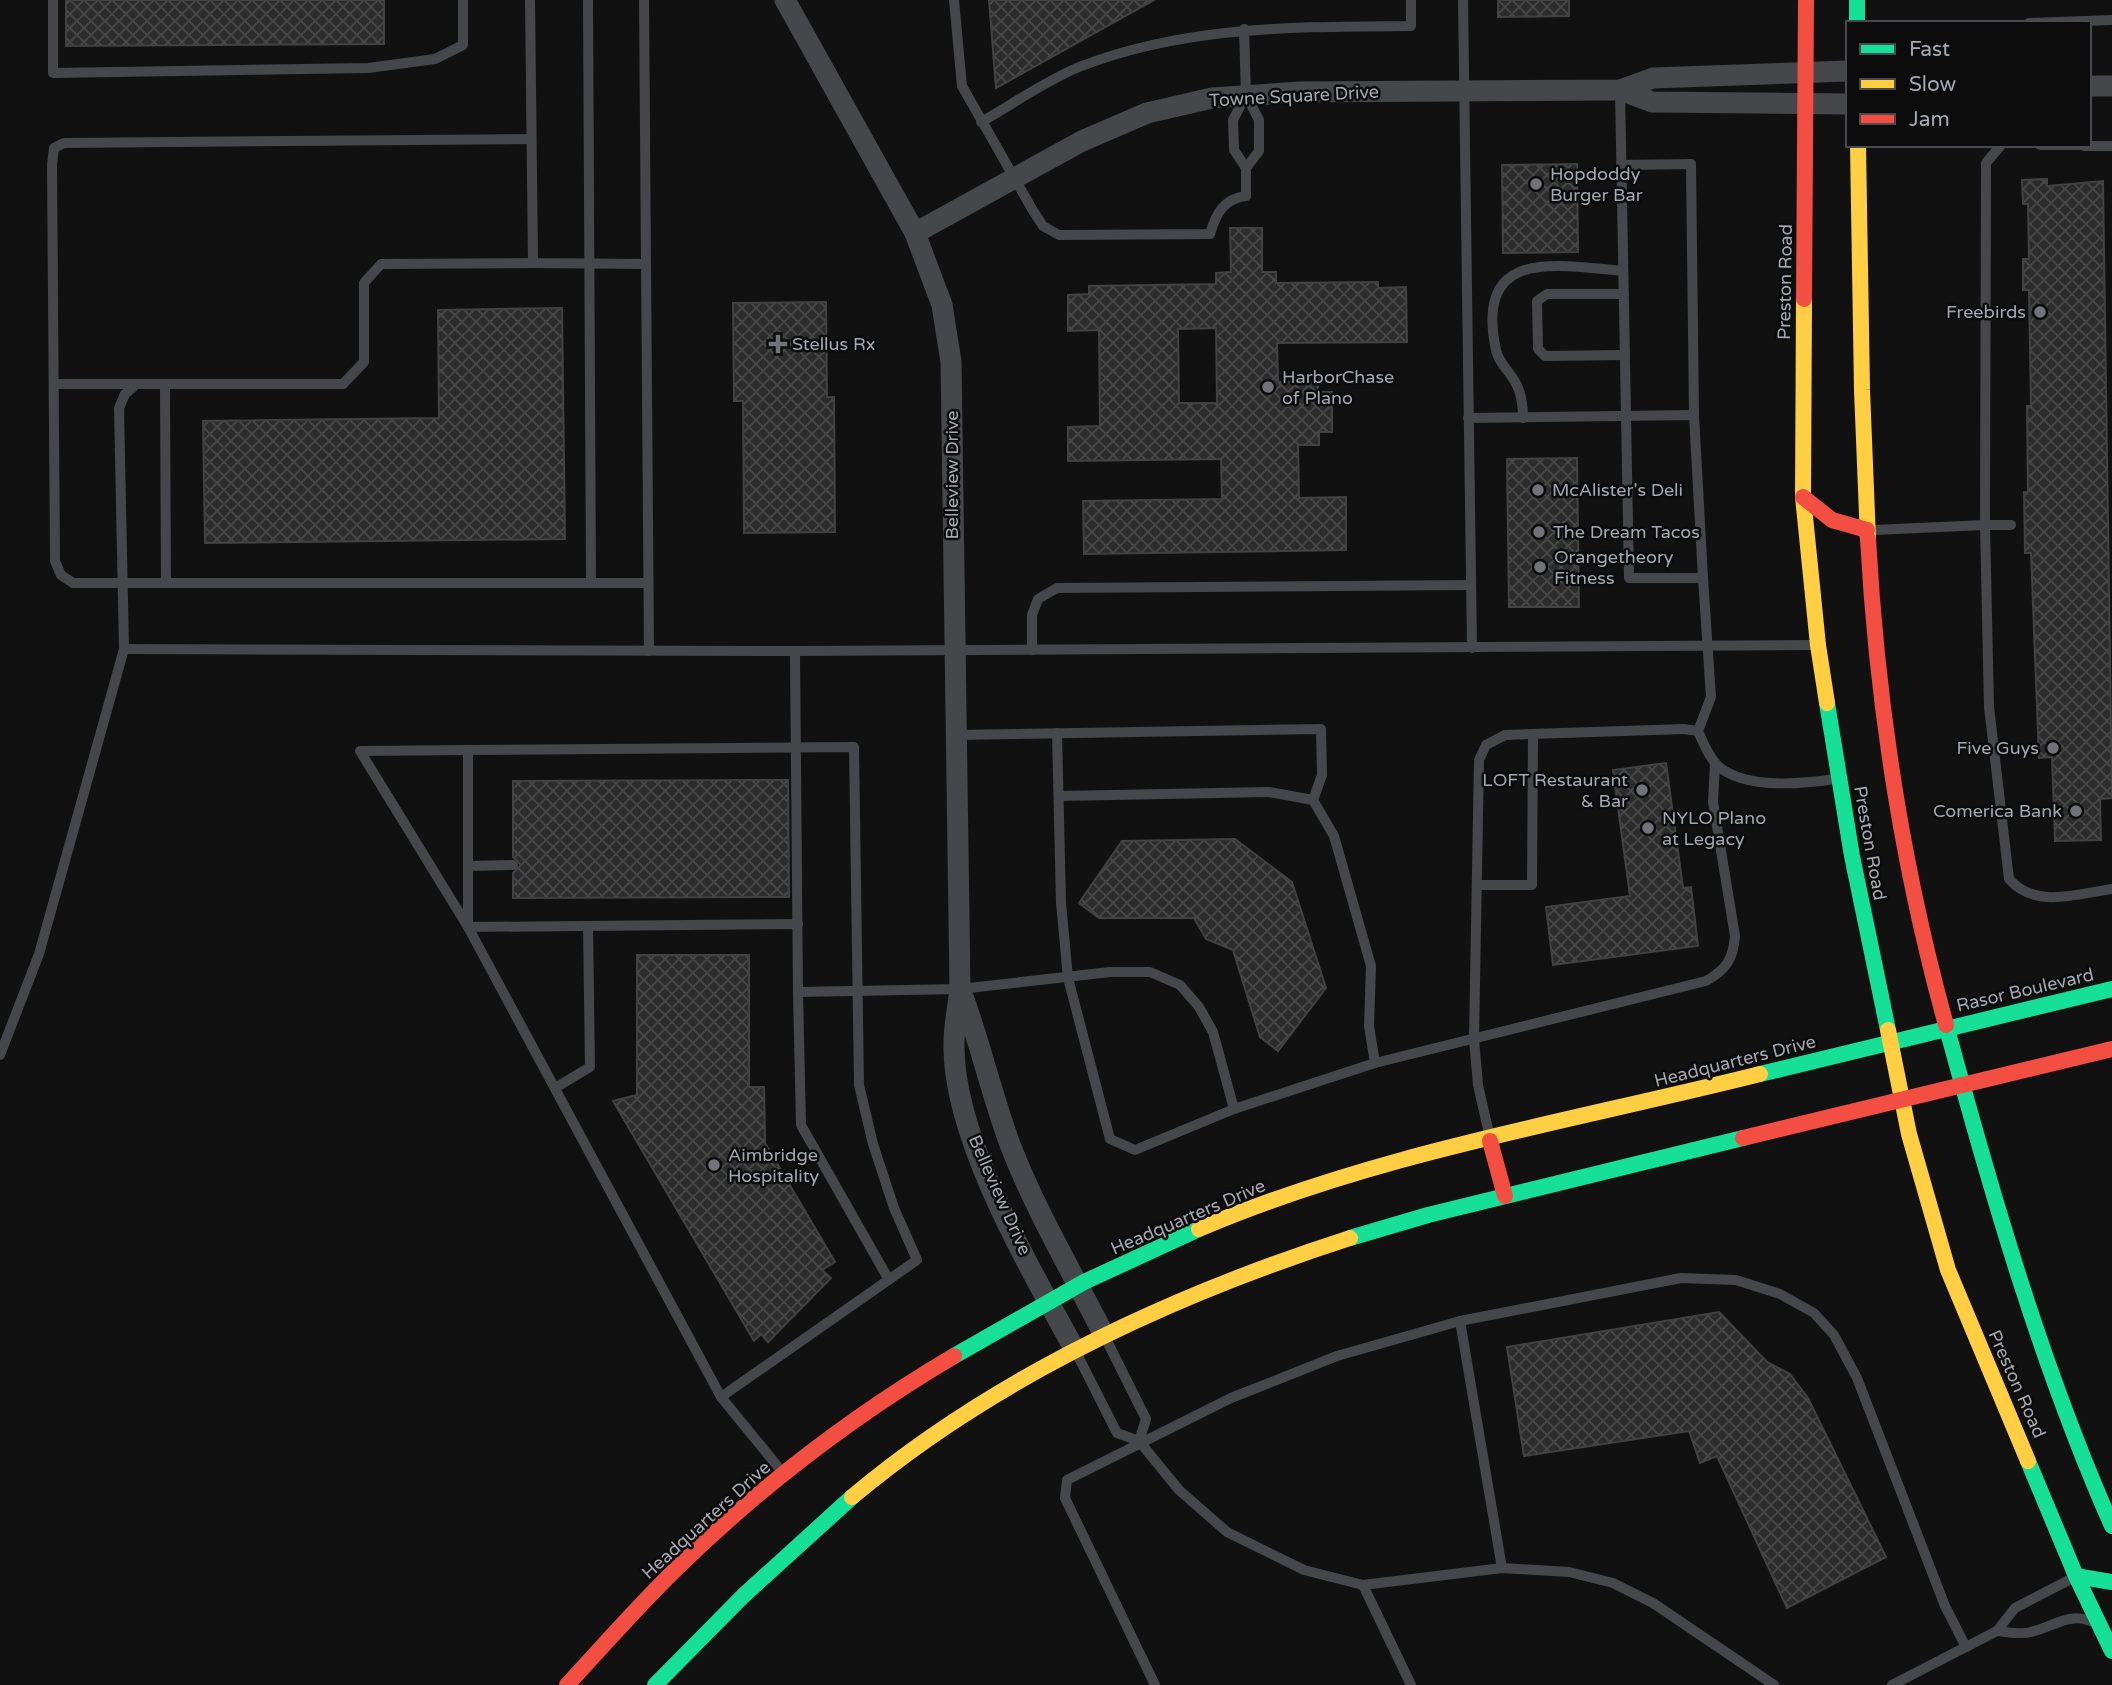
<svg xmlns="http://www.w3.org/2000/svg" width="2112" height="1685" font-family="'Varela Round',sans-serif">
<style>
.building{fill:url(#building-cross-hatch);stroke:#414244;stroke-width:2;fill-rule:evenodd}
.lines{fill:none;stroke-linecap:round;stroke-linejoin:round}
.lane{stroke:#46474a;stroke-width:10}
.street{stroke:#46474a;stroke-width:21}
.fast{stroke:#16e098;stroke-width:16}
.slow{stroke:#ffcf43;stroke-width:16}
.jam{stroke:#f24e42;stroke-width:16}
.poi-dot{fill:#717379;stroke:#0c0c0d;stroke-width:2.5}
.labels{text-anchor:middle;stroke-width:5;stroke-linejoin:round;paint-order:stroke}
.street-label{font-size:18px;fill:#a4a8b1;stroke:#0c0c0d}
.poi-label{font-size:18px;fill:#a4a8b1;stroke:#0c0c0d;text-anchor:start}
</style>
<defs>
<pattern id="building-cross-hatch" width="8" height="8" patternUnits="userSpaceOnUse" patternTransform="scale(1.75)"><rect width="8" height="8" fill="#2c2c2d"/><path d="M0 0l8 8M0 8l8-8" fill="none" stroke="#484849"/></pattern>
</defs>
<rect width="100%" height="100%" fill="#111112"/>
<g class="building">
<path d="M66,0H384V44L66,46Z"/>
<path d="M989,0H1154L996,88Z"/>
<path d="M1498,0H1569V16L1498,17Z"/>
<path d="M1577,164L1578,252L1503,253L1502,165Z"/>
<path d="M2047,179V186L2103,181L2112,798L2100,799L2101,840L2055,841L2052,757L2039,758L2031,553H2025L2024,492H2028L2027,406H2031L2029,290H2023V259H2029L2028,204H2023L2022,180Z"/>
<path d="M1230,228H1262V272H1276V283L1378,282V288L1406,287L1407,342L1277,343L1278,382H1318V392H1332V432H1319V445H1298L1299,498L1346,497V550L1084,554L1083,501L1222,499L1221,459L1068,461V427L1100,426L1099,330L1068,331V295L1089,294V286L1216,284V273L1231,272ZM1216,328L1217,403H1179L1178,329Z"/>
<path d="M826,302L827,397H834L835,532L744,533L743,401H734L733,303Z"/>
<path d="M562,308L565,539L205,543L203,421L439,418L438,310Z"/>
<path d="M1577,458L1579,607H1509L1507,459Z"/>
<path d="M1666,763L1683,888L1691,887L1698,946L1553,965L1546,907L1630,896L1613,770Z"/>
<path d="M788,780L789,897L513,898V873L521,865L513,857V781Z"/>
<path d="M1235,839L1292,882L1326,988L1278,1051L1260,1037L1233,950L1206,939L1194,918H1099L1079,903L1122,841Z"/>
<path d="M637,955H749V1087H764L765,1143L835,1262L822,1270L831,1278L768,1342L761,1334L754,1341L613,1101L637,1095Z"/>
<path d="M1719,1312L1767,1362L1790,1374L1808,1398L1886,1557L1787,1608L1717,1456L1700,1463L1689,1431L1524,1456L1507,1347Z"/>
</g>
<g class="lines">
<g class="lane">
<path d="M53,0V73L368,68L435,59L463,45V0"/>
<path d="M530,0L533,263L646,264"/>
<path d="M588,0L591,583"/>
<path d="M644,0L649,651"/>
<path d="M954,0L962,86L1032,209L1043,226L1059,235L1210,234C1216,214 1223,199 1246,196V168L1234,150L1233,120L1246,95"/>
<path d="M1463,0L1472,648"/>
<path d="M2029,23L2112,20"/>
<path d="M1244,29L1246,95L1259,120V151L1246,168"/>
<path d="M1620,90L1629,578H1703L1711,697L1698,731"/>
<path d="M981,122C1013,104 1045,81 1079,67C1187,25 1298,27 1411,26V0"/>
<path d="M531,139L64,143L54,148L52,165L55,561L61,575L73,583H648"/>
<path d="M2040,145H2084"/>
<path d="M2084,146H2112"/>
<path d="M1621,165L1691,164L1694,415L1703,578"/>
<path d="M1624,294H1547L1537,301L1538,349L1545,356L1625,355"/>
<path d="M54,384H137"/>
<path d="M165,384L166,583"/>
<path d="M1468,418L1694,415"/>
<path d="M1523,418C1523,403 1521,389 1512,377C1506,368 1498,361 1496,350C1474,247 1556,265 1623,271"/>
<path d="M2011,525H1985L1989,707L2009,879C2035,909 2077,894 2112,889"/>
<path d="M1873,530L1985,525L1986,163L2001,145"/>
<path d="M124,649L795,651L1812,645"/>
<path d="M1032,650V615L1038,599L1057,588L1471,585"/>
<path d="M795,651L798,992L960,989L1110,972H1150L1180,985L1199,1007L1213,1032L1234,1109"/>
<path d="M1057,733L1061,903L1068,978L1110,1139L1135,1150L1234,1109L1375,1063L1706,981C1727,969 1733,959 1735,936L1713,802L1715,763"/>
<path d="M954,735L1321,729L1322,775L1313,800"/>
<path d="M468,750L360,751L468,927L721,1397L783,1473"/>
<path d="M1059,796L1269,792L1313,800L1334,836L1371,966L1369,1026L1375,1063"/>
<path d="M469,866L513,865"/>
<path d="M1478,885H1532L1533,734"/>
<path d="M798,992L801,1125L889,1280"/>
<path d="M0,1055L39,954L124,649L119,408L125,394L137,384H343L364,362V283L381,264L533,263"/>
<path d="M555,1088L590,1067L588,926"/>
<path d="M1490,1138L1478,1085L1474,1039L1479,760L1486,745L1505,735L1684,729L1698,731C1703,742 1708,756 1717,765C1744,790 1802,784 1835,779"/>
<path d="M1460,1321L1502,1568"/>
<path d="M1106,1339L1146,1419L1139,1441"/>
<path d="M1078,1356L1117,1433L1139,1441L1179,1490L1227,1532L1304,1570L1363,1585L1502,1568L1569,1572L1613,1583L1653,1603L1774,1685"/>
<path d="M721,1397L917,1260L894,1208L873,1144L859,1085L854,747L468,750V927L798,924"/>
<path d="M1363,1585L1411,1685"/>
<path d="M1997,1631C2008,1632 2021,1635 2031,1632C2051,1628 2069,1612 2090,1621"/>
<path d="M1155,1685L1065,1498L1067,1480L1231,1398L1337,1356L1460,1321L1681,1278L1736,1280L1780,1294L1814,1313L1834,1335L1857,1378L1945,1606L1966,1647"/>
<path d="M1892,1685L1997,1631L2015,1608L2071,1579"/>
</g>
<g class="street">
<path d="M785,0L915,233L942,305L951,362L960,989C958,1007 954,1025 954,1043C952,1137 1030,1268 1075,1350"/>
<path d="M2089,86H2112"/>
<path d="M1620,90L1652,102L1848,104"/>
<path d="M915,233L1082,141L1147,113L1212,98L1300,92L1620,90L1653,78L1848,71"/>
<path d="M962,994C981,1045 992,1097 1011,1147C1035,1209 1074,1276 1104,1335"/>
</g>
<g class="fast">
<path d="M1857,0V23"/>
<path d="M1827,703L1852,856L1888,1030"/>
<path d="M1946,1025C1992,1195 2041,1365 2112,1526"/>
<path d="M1760,1074L2112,989"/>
<path d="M1350,1238L1428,1215L1743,1138"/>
<path d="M954,1356L1084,1282L1199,1229"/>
<path d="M2028,1461L2076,1576L2112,1651"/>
<path d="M2076,1576L2112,1582"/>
<path d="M655,1685L743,1596L852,1497"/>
</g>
<g class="slow">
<path d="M1858,145L1862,390L1868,539"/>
<path d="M1804,299L1803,497L1818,645L1827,703"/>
<path d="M1888,1030L1909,1134L1948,1270L2028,1461"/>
<path d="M1199,1229C1377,1153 1573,1121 1760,1074"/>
<path d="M852,1497C996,1376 1173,1295 1350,1238"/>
</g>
<g class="jam">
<path d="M1804,299L1806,0"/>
<path d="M1803,497L1832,520L1867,530"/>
<path d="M1868,539C1877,704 1902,866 1946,1025"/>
<path d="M1743,1138L2112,1049"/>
<path d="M1490,1141L1505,1196"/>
<path d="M567,1685C603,1646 638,1606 676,1569C759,1488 854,1415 954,1356"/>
</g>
</g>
<g class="poi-dot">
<circle cx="1536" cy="184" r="7"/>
<circle cx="2040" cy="312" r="7"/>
<path d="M774.5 333.5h7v7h7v7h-7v7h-7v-7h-7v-7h7z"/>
<circle cx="1268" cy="387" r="7"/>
<circle cx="1538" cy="490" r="7"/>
<circle cx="1539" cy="532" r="7"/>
<circle cx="1540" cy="567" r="7"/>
<circle cx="2053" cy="748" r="7"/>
<circle cx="1642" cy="790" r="7"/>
<circle cx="2076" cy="811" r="7"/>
<circle cx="1648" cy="828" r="7"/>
<circle cx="714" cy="1165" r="7"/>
</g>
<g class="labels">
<g class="street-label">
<text transform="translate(1294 96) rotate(-3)" y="6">Towne Square Drive</text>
<text transform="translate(1785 282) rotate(-89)" y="6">Preston Road</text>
<text transform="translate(952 475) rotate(-90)" y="6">Belleview Drive</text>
<text transform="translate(1870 843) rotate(80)" y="6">Preston Road</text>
<text transform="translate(2025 990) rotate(-13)" y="6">Rasor Boulevard</text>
<text transform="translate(1735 1061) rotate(-14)" y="6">Headquarters Drive</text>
<text transform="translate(1000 1195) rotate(66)" y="6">Belleview Drive</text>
<text transform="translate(1188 1217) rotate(-23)" y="6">Headquarters Drive</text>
<text transform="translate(2017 1384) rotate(66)" y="6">Preston Road</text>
<text transform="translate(706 1520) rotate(-42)" y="6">Headquarters Drive</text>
</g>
<g class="poi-label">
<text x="1550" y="180">Hopdoddy<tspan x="1550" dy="21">Burger Bar</tspan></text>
<text x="2026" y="318" text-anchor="end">Freebirds</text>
<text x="792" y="350">Stellus Rx</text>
<text x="1282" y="383">HarborChase<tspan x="1282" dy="21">of Plano</tspan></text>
<text x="1552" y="496">McAlister's Deli</text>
<text x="1553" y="538">The Dream Tacos</text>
<text x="1554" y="563">Orangetheory<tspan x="1554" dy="21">Fitness</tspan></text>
<text x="2039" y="754" text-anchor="end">Five Guys</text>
<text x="1628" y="786" text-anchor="end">LOFT Restaurant<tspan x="1628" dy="21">&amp; Bar</tspan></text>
<text x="2062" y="817" text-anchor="end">Comerica Bank</text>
<text x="1662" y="824">NYLO Plano<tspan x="1662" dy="21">at Legacy</tspan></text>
<text x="728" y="1161">Aimbridge<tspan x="728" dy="21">Hospitality</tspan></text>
</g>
</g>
<rect x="1846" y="21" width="245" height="126" fill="#0c0c0d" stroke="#494a4f" stroke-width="2"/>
<rect x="1860" y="44" width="35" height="10" fill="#16e098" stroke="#494a4f" stroke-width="2"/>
<text x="1909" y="56" font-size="21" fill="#a4a8b1">Fast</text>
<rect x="1860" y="79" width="35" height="10" fill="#ffcf43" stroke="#494a4f" stroke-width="2"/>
<text x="1909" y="91" font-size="21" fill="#a4a8b1">Slow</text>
<rect x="1860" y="114" width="35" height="10" fill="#f24e42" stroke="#494a4f" stroke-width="2"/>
<text x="1909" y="126" font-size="21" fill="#a4a8b1">Jam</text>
</svg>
